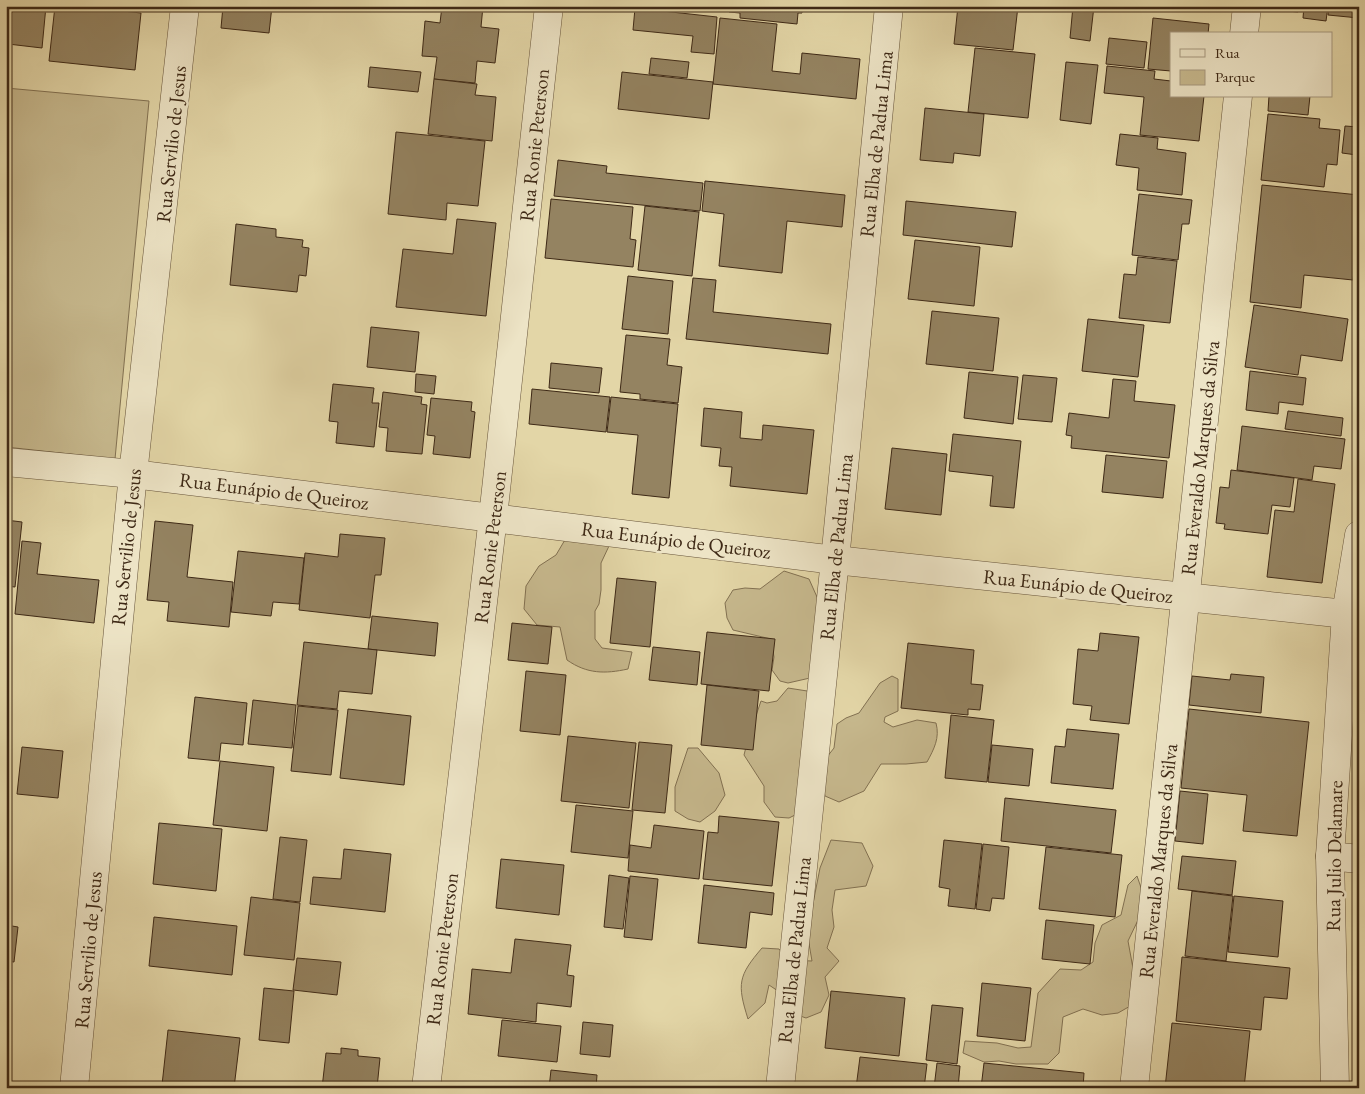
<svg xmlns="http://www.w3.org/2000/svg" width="1365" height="1094" font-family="'EB Garamond',serif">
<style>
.green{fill:#c7b98e;stroke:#827152}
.building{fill:#948361;stroke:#3e2916}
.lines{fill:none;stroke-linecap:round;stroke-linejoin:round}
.minor-casing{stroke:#67543a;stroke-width:29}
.minor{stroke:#ede4c6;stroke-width:28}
.labels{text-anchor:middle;stroke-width:5;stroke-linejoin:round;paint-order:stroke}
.street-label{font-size:20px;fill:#3e2916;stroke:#ede4c6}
</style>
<rect width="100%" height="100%" fill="#e3d6a7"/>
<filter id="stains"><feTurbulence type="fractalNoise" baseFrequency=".004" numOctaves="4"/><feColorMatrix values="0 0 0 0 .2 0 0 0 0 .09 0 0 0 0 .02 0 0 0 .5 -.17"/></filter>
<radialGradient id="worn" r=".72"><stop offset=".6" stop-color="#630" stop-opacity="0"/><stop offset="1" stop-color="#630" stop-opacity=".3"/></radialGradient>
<g class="green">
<path d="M6,88L149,101L115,459L6,447Z"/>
<path d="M569,533L609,546L601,563V590L599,604L595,611V639L602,648L632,652L628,669C605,674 587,674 567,660L560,627L537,625L524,609L526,586L539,566L556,555Z"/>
<path d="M784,571L809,579L817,597L829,615L810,678L788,683L780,681L772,670L774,657L771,639L733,630L727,618L725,603L733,590L745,588L760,589Z"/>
<path d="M892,676L898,679V711L885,717L884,722L893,727L917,720L936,723C940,738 934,749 927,762L906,764H881L864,791L839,802L825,796L821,777L823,762L834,748L837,724L846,718L859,713L880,683Z"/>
<path d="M788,688L820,693L805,810L789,818L775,817L764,802V786L744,755L748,739L761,701L767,703L777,701Z"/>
<path d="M688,748H698L719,773L725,795L715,811L700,822L688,819L675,811V787Z"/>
<path d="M831,840L862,843L873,866L866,886L835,890L832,910L834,927L827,948L839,961L825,977L829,995L821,1012L806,1018L789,1012L784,995L769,985L765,1003L748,1019C737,984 738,976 762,948L779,949L788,960L812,961L808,938L809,924L820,868Z"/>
<path d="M1137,876L1145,899L1139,918L1128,941L1139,1001L1118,1013L1102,1015L1083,1009L1063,1017L1059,1053L1048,1064H1016L999,1061L984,1062L963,1053L965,1041L997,1043L1018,1048L1031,1047L1038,993L1060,969L1081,970L1093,962L1095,943L1102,925L1121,915L1128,885Z"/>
</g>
<g class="building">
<path d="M12,6H46L42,48L8,44Z"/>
<path d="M55,6H78L141,13L135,70L49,61Z"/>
<path d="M223,6H272L269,33L221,28Z"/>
<path d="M442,6H483L481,27L499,29L495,63L477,61L475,83L434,79L437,57L422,56L425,21L440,23Z"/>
<path d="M729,6H802V13H798L797,24L740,18V13L729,12Z"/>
<path d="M958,6H1018L1013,50L954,44Z"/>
<path d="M1073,6H1094L1090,41L1070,38Z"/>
<path d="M1276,6H1299L1298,12L1276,10Z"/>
<path d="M1304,6H1328L1326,21L1303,18Z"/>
<path d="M1329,6H1359V18L1328,15Z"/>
<path d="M635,8L717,17L714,54L691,52L693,36L633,30Z"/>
<path d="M720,18L777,24L772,71L800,74L802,53L860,59L856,99L713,84Z"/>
<path d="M1153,18L1209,24L1208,34H1171V71L1148,69Z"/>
<path d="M1109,38L1147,42L1144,68L1106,64Z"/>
<path d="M975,48L1035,54L1028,118L968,112Z"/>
<path d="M651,58L689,62L687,78L649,74Z"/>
<path d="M1066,62L1098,65L1091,124L1060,120Z"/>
<path d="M1107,66L1155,71L1154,79L1171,81V96H1204L1199,141L1140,135L1144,97L1104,93Z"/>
<path d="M370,67L421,72L418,92L368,87Z"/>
<path d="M622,72L713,82L709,119L618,109Z"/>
<path d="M434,79L477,84L475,95L496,97L492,141L428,134Z"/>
<path d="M1269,96H1310L1308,115L1268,111Z"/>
<path d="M925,108L984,114L980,156L954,153L953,163L920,160Z"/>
<path d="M1268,114L1320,119L1319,128L1340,130L1337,165L1327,164L1324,187L1261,180Z"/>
<path d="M1345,126L1359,127L1357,155L1342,153Z"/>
<path d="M396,132L485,141L478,206L447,203L446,220L388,214Z"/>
<path d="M1120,134L1158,138L1157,149L1186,153L1182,195L1137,190L1139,168L1116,165Z"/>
<path d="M558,160L607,166L606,173L703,183L700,211L554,196Z"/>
<path d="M705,181L845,195L842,227L787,221L782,273L719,266L724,214L702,211Z"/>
<path d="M1262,185L1359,195V255L1356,254L1353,280L1304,275L1301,308L1250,302Z"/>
<path d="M1139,194L1192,200L1189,224H1182L1178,260L1132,255Z"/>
<path d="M551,199L633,207L630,239L636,240L633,267L545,258Z"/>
<path d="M906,201L1016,212L1012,247L903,235Z"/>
<path d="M645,206L699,212L692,276L638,270Z"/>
<path d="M457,219L496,223L486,316L396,307L403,249L453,254Z"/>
<path d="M236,224L276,229V237L303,240L302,247L309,248L306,276L299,275L297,292L230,285Z"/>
<path d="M915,240L980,247L974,306L908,299Z"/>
<path d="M1138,257L1177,261L1170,323L1119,318L1124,274L1136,275Z"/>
<path d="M628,276L673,281L668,334L622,329Z"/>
<path d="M693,278L716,280L713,312L831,324L828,354L686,339Z"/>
<path d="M1254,305L1348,319L1342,361L1301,355L1298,375L1245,367Z"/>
<path d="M932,311L999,318L993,371L926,364Z"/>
<path d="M1088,319L1144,325L1138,377L1082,371Z"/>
<path d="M371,327L419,332L415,372L367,367Z"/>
<path d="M626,335L670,339L667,365L682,367L678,403L640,399V394L620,392Z"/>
<path d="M551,363L602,368L599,393L549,388Z"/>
<path d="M1250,371L1306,378L1303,405L1279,402L1278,414L1246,410Z"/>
<path d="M969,372L1018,377L1013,424L964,418Z"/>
<path d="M416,374L436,376L434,394L415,392Z"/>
<path d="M1023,375L1057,378L1052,422L1018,419Z"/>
<path d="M1113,379L1136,381L1134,401L1175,405L1169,458L1071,448L1072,436L1066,435L1069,413L1109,418Z"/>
<path d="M333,384L374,388L372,403H379L374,447L336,443L338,422L329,421Z"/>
<path d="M532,389L610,397L606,432L529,424Z"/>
<path d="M383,392L422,397L421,404L427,405L422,454L386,451L388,428L379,427Z"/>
<path d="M611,397L678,404L669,498L632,494L638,435L607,432Z"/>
<path d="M431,398L472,402L471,411L475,412L470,458L433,454L435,436L427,435Z"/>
<path d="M704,408L742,412L740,438L762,440L763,425L814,430L807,494L730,486L732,467L719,466L721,448L701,446Z"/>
<path d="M1288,411L1343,418L1341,436L1285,429Z"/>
<path d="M1242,426L1345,439L1341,469L1314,466L1312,480L1237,470Z"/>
<path d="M953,434L1021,441L1014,508L990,506L993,476L949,471Z"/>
<path d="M892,448L947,454L941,515L885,509Z"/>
<path d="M1106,455L1167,461L1163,498L1102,492Z"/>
<path d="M1231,470L1294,478L1290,507L1272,505L1268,534L1224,529L1225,524L1216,523L1220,487L1229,488Z"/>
<path d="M1298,479L1335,484L1322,583L1267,577L1275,510L1294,512Z"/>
<path d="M6,520L22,522L15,587L6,586Z"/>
<path d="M155,521L193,525L187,577L233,582L229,627L167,621L169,602L147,600Z"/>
<path d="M340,534L385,538L381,575H375L370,618L299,610L305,553L338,557Z"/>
<path d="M22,541L41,543L37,574L99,580L94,623L15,614Z"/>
<path d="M238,551L304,558L299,604L273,602L271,616L231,612Z"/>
<path d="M617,578L656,582L650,647L610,643Z"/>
<path d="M372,616L438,623L435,656L368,649Z"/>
<path d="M512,623L552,627L548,664L508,660Z"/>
<path d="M707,632L775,639L769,691L701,684Z"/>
<path d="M1100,633L1139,637L1129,724L1090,720L1092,706L1073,704L1078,649L1098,651Z"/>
<path d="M304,642L377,650L372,694L339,691L337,709L297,705Z"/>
<path d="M908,643L974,650L971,684L983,685L980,710L968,709V715L901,708Z"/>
<path d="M653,647L700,652L697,685L649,680Z"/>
<path d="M526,671L566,675L560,735L520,731Z"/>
<path d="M1231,674L1264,677L1261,713L1189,705L1192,676L1230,680Z"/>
<path d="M707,685L759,691L753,750L701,745Z"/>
<path d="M195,697L247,703L243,745L221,743L219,761L188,758Z"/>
<path d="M253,700L296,705L292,748L248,744Z"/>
<path d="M298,706L338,710L331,775L291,771Z"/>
<path d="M348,709L411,716L404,785L340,778Z"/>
<path d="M1189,709L1309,722L1297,836L1243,831L1247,795L1181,788Z"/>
<path d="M951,715L994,720L987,782L945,778Z"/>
<path d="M1067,729L1119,734L1113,789L1051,783L1055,746L1065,747Z"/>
<path d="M568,736L636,743L629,808L561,801Z"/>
<path d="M639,742L672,745L665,813L632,810Z"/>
<path d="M992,745L1033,749L1029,786L988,782Z"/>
<path d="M22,747L63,751L58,798L17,794Z"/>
<path d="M220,761L274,767L267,831L213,825Z"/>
<path d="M1180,791L1208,794L1203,844L1175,841Z"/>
<path d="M1005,798L1116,810L1111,853L1001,841Z"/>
<path d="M576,805L633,811L628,858L571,852Z"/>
<path d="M719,816L779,822L772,886L703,879L708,832L718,833Z"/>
<path d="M159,823L222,829L216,891L153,884Z"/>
<path d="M654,825L704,831L699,879L628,871L630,845L651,848Z"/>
<path d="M280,837L307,840L300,902L273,899Z"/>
<path d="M944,840L982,844L975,909L948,906L950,889L939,887Z"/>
<path d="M983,844L1009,847L1004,899L992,898L990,911L976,909Z"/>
<path d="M1046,847L1122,855L1115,917L1039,909Z"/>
<path d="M344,849L391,854L385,912L310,904L313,877L341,879Z"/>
<path d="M1182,856L1236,861L1232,895L1178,889Z"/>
<path d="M501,859L564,865L559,915L496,908Z"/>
<path d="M609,875L629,878L623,929L604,927Z"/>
<path d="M630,876L658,879L652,940L624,937Z"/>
<path d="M704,885L774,893L772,915L750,912L746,948L698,943Z"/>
<path d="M1192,891L1233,896L1226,961L1185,956Z"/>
<path d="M1234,896L1283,901L1278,957L1228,952Z"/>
<path d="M251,897L300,903L294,960L244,955Z"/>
<path d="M154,917L237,926L232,975L149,966Z"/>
<path d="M1046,920L1094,925L1090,964L1042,959Z"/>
<path d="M6,925L18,927L14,962L6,961Z"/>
<path d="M515,939L571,945L567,975L574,976L571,1007L537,1003L536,1022L468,1014L472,969L511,973Z"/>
<path d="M1182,957L1290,968L1287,999L1264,997L1261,1030L1176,1021Z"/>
<path d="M297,958L341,962L337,995L293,990Z"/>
<path d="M982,983L1031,988L1025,1041L977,1036Z"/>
<path d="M264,988L294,991L289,1043L259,1040Z"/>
<path d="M831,991L905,998L899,1056L825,1048Z"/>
<path d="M932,1005L963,1008L957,1064L926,1060Z"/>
<path d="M502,1020L561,1026L557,1062L498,1056Z"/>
<path d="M583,1022L613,1025L610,1057L580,1054Z"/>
<path d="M1172,1023L1250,1031L1244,1088H1165Z"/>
<path d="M168,1030L240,1038L234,1088H184L162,1085Z"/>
<path d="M341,1048L358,1050V1056L380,1058L377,1088H322L326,1053L341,1054Z"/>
<path d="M860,1057L927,1064L924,1088H856Z"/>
<path d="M937,1063L960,1066L958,1088H934Z"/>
<path d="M984,1063L1084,1073L1083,1088H981Z"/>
<path d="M551,1070L597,1075L596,1088H549Z"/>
</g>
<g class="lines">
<g class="minor-casing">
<g id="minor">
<path d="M1244,34L1247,6"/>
<path d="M6,462L133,474L835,560L1346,614"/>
<path d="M1330,856L1359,859"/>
<path d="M74,1088L133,474L185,6"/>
<path d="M426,1088L493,517L549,6"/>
<path d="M780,1088L835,560L889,6"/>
<path d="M1134,1088L1238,96"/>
<path d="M1335,1088L1330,856L1346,614L1359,535"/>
</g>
</g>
<use href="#minor" class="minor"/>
</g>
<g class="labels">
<g class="street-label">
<text transform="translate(171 144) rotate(-84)" y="7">Rua Servilio de Jesus</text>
<text transform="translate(876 144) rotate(-84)" y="7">Rua Elba de Padua Lima</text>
<text transform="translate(534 145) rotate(-84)" y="7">Rua Ronie Peterson</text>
<text transform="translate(1200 458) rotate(-84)" y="7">Rua Everaldo Marques da Silva</text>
<text transform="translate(274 491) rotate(7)" y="7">Rua Eunápio de Queiroz</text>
<text transform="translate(676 540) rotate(7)" y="7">Rua Eunápio de Queiroz</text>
<text transform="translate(126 547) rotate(-84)" y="7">Rua Servilio de Jesus</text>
<text transform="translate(490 547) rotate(-83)" y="7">Rua Ronie Peterson</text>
<text transform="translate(836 547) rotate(-84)" y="7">Rua Elba de Padua Lima</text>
<text transform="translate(1078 586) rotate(6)" y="7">Rua Eunápio de Queiroz</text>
<text transform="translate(1334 856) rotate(-89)" y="7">Rua Julio Delamare</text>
<text transform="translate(1158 861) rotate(-84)" y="7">Rua Everaldo Marques da Silva</text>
<text transform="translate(442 949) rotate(-83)" y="7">Rua Ronie Peterson</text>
<text transform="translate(88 950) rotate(-85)" y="7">Rua Servilio de Jesus</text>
<text transform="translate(794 950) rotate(-84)" y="7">Rua Elba de Padua Lima</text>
</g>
</g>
<rect width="1365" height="1094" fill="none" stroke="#e3d6a7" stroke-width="25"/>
<rect x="8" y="8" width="1350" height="1079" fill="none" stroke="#3e2916" stroke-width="2.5"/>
<rect x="12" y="12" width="1340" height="1069" fill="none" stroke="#3e2916"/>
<rect x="1170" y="32" width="162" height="65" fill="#ede4c6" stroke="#a79980"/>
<rect x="1180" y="49" width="25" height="8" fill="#ede4c6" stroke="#a79980"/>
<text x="1215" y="58" font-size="15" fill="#3e2916">Rua</text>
<rect x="1180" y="70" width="25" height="15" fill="#c7b98e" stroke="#a79980"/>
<text x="1215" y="82" font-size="15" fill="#3e2916">Parque</text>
<rect width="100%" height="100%" filter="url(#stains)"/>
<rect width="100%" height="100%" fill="url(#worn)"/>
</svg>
